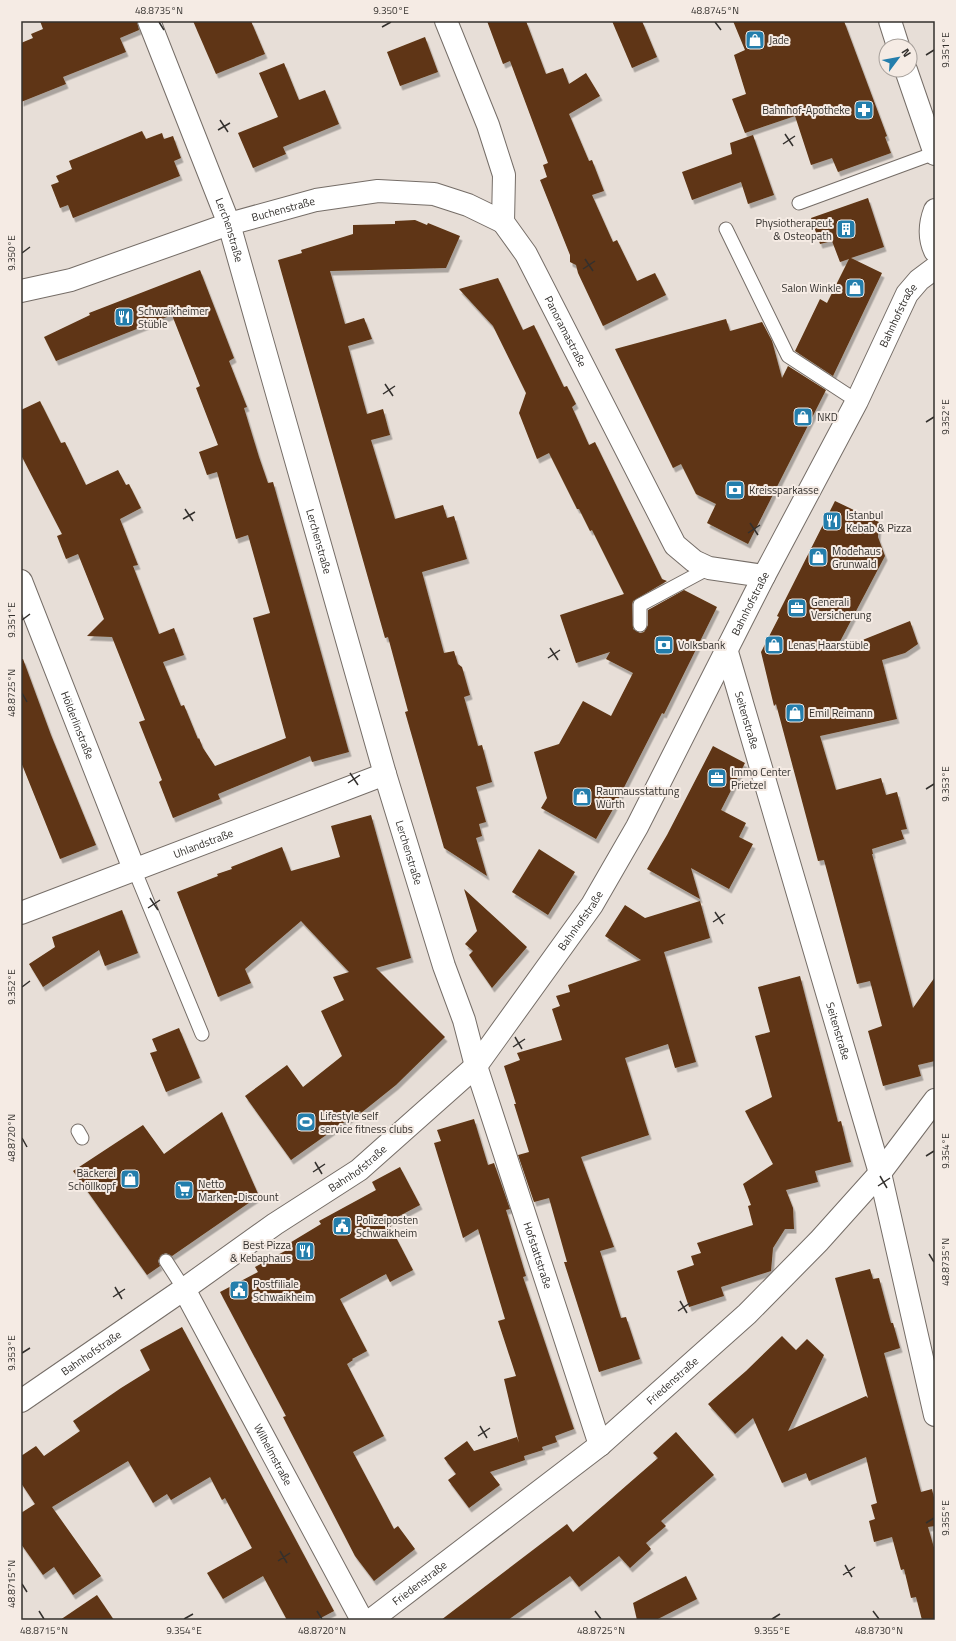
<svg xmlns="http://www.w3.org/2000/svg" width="956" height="1641" font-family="'Titillium Web',sans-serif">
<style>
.building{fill:#5e3513;filter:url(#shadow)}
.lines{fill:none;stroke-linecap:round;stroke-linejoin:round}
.service-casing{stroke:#756d67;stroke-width:15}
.minor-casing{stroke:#756d67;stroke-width:24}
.tertiary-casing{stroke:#756d67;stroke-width:24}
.service{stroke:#fff;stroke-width:13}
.minor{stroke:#fff;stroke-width:22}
.tertiary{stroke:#fff;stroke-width:22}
.ticks{fill:none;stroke:#33302d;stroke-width:1.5}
.labels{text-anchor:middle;stroke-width:4;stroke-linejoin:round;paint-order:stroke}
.poi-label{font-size:11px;fill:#33302d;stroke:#f5ebe4;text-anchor:start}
.street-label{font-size:11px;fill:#33302d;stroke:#f5ebe4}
.neatline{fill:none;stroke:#33302d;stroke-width:1.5}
.ticks-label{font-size:10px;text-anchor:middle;fill:#33302d}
</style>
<defs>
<filter id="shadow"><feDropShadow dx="2.5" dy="4.5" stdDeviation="0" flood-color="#0004"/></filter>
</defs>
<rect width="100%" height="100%" fill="#e7ded7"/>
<g class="building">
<path d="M40,21H137L139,30L120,38L126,52L63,77L66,84L21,102V43L33,38L31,34L43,29Z"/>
<path d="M193,21H251L265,54L216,74Z"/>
<path d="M487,21H526L546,74L563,68L569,84L586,73L600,96L569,114L589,161L592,160L604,191L592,195L613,242L617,240L637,281L655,273L666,295L603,326L578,273L576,265L570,262V255L540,180L547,177L543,165L548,163L510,61L503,64Z"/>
<path d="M612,21H642L657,57L632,68Z"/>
<path d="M733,21H844L887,136L885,137L891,153L838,172L832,158L811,165L795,116L745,133L732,99L746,94L734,55L745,50Z"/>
<path d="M425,37L438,72L400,86L387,52Z"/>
<path d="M284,63L299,100L325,90L339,124L283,147L286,154L253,168L238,133L278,117L259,73Z"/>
<path d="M142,131L146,139L162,133L164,139L173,136L181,158L174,161L180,176L73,218L68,205L60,208L51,185L59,182L56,176L72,169L69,161Z"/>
<path d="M753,135L774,195L748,204L741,182L692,200L682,172L732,154L730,143Z"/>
<path d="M868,198L884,247L851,258L882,273L833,376L795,351L820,299L827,303L849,259L840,262L832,241L820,244L811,218Z"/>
<path d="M415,220L427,225L428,223L460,236L446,268L330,271L345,324L364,318L372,339L348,346L367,414L383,409L390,435L371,440L395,519L443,505L447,518L454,516L467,559L422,572L444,653L454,651L458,664L462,667L470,695L464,697L478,746L482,745L492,782L476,787L486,822L479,824L482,836L476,838L487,876L444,848L405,712L408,711L388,637L385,638L278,260L302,253L301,250L353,234V225L395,224V221Z"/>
<path d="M200,270L234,358L229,361L247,407L244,408L259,457L268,483L273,482L349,752L312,762L310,756L218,794L220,799L173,818L159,782L162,780L139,722L145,720L112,637L87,636L104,619L78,554L66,559L57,536L62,534L21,455V410L40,401L61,443L65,442L86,485L118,470L126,485L129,484L141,508L120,519L138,565L133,566L159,634L174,628L184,655L163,662L181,706L184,705L198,739L199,738L203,748L215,766L286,738L253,618L270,613L248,535L236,539L217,472L207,475L199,452L218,445L196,388L200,386L172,315L56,361L44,337L90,315L89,313Z"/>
<path d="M498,278L523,330L534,325L564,387L567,386L576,404L572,407L589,445L595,442L662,579L667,581L633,601L632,605L633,629L640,633L644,632L648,625V610L684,590L717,607L664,714L662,713L612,811L596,839L541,808L547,798L534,752L559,744L583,701L611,716L633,673L606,659L610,652L576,663L560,615L624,594L592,530L590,531L579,509H577L549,453L537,459L519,413L526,393L493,326L459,289Z"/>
<path d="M726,319L730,331L762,322L772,341L782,378L788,366L826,390L748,544L707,523L716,504L696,494L681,464L673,468L615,349Z"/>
<path d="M835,501L879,522L878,537L885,556L835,651L910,621L918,644L905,653L882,660L897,719L820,736L836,790L881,778L886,795L897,792L907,829L901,830L904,839L872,849L873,854H872L913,1008L935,977V1061L918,1065L921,1076L883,1086L868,1031L882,1026L870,981L857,984L824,860L818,861L776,704L774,706L761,652L779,617L777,616Z"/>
<path d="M21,659H23L51,735L96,845L60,859L21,762Z"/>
<path d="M713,746L745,763L721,810L746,823L739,837L753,844L729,889L691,868L700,899L647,869L667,835Z"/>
<path d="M371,815L411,958L376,968L445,1037L396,1085L361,1113L360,1111L291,1160L245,1096L287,1065L303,1087L342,1056L321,1011L344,1000L333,977L349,972L301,921L245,969L251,983L218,997L177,892L218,876L217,874L232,869L231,867L282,847L291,871L340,857L331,826Z"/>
<path d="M539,849L575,872L548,915L512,892Z"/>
<path d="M464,889L527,947L492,988L469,955L473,951L465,944L477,931Z"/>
<path d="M700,901L710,938L664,952L696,1062L675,1068L668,1044L625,1058L649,1135L581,1157L614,1247L600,1251L621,1318L626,1317L640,1359L599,1372L564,1262H567L549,1198L534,1202L518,1155L529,1152L514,1104H516L504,1066L520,1060L517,1053L562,1040L552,1009L560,1006L556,996L570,992L568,985L641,960L605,936L625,905L645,918Z"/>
<path d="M122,910L138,953L105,966L99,950L43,987L29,964L55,947L52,937Z"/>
<path d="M800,976L838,1122L841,1121L851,1162L815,1171L818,1182L786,1190L793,1208L794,1229H785L773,1248L771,1271L721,1287L724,1296L689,1307L677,1271L694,1265L691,1256L701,1253L697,1243L753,1225L748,1206L751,1205L743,1184L773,1164L745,1111L772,1097L755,1036L770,1032L758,987Z"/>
<path d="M179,1028L200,1078L166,1092L150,1053L157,1051L152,1039Z"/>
<path d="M222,1112L259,1196L172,1256L166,1253L161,1255L158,1261L160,1266L147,1275L73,1171L143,1125L164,1154Z"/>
<path d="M474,1119L488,1165L494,1163L510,1209L506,1210L526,1276L523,1277L574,1429L555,1436L557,1442L542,1447L543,1450L524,1456L525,1460L490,1472L500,1485L469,1508L448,1480L456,1474L444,1458L467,1441L474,1451L517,1437L519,1443L504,1379L516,1376L498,1321L505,1319L478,1229L463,1238L434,1143L441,1141L437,1130Z"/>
<path d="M400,1167L420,1205L388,1222L413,1270L390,1282L386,1274L340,1299L367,1351L352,1359L353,1360L347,1364L384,1436L353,1452L394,1529L398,1526L415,1549L374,1581L355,1556L283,1417L286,1416L220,1292L258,1272L255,1267L285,1251L283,1247L321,1224L319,1221L376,1190L372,1182Z"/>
<path d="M870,1269L873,1279L879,1278L891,1323H893L900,1348L884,1353L921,1492L932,1489L935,1502V1526L928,1527L935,1551V1620H922L916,1597L911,1598L904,1569L901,1570L892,1537L874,1542L869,1521L875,1519L871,1505L877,1503L866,1457L809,1481L806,1473L782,1483L753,1418L735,1434L708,1404L746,1371L782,1336L796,1350L807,1339L824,1355L788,1431L866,1396L868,1398L835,1278Z"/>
<path d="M182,1327L334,1611L317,1620H287L263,1576L223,1599L207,1573L252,1548L225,1498L222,1500L210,1477L171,1500L167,1494L153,1503L128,1461L52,1507L101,1576L73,1595L54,1567L43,1575L21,1544V1513L35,1504L21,1483V1456L36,1446L44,1456L80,1431L73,1421L121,1388L150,1370L140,1350Z"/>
<path d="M676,1432L714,1475L661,1521L666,1526L646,1543L651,1549L630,1568L619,1556L579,1587L570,1576L508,1620H441L567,1524L573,1532L658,1458L653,1453Z"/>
<path d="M686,1576L697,1599L656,1620H637L633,1603Z"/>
<path d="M97,1595L114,1620H60Z"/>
</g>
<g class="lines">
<g class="service-casing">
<g id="service">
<path d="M799,203L935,153"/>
<path d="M726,229L788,356L857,401"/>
<path d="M640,625V605L709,568"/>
<path d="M134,869L202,1034"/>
<path d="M78,1131L82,1138"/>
<path d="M166,1261L184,1289"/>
</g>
</g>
<g class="minor-casing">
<g id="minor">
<path id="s1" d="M149,21L229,224L385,774L444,966L464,1020L476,1066L600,1445"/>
<path id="s2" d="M446,21L488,125L504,175L503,222L526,254L675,545L694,561L709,568L764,576"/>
<path d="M890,21L898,46"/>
<path d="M906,70L935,154"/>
<path id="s3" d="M21,291L71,280L229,224L316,200L378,191L434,194L468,205L503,222"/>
<path id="s4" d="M21,581L134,869"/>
<path id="s5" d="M727,652L880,1173L935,1415"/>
<path id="s6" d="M21,913L385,774"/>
<path id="s7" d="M184,1289L362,1620"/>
<path id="s8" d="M21,1401L184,1289L275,1224L359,1170L476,1066L592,905L637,827L764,576L857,401L907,294L919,280L935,268"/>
<path id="s9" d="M371,1620L600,1445L747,1314L819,1241L880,1173L935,1100"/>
</g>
</g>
<g class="tertiary-casing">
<path id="tertiary" d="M935,210C930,223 929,238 935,251"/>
</g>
<use href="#service" class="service"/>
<use href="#minor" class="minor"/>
<use href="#tertiary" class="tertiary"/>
</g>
<path class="ticks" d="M159,22L164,30M715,22L721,30M382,27L391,22M926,55L934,50M220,120L228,132M218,130L230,123M785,134L793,146M783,144L795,136M22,253L30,247M585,259L593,271M583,269L595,261M385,384L393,396M383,394L395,386M926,422L934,417M185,509L193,521M183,519L195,512M750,523L758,535M748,533L760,525M22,620L30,614M550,648L558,660M548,658L560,650M22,693L27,702M350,773L358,785M348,783L360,775M926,789L934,784M150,898L158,910M148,908L160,900M715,912L723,924M713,922L725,914M22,987L30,981M515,1037L522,1049M513,1047L525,1039M22,1138L27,1147M926,1156L934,1151M315,1162L322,1174M313,1172L325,1164M880,1176L887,1188M878,1186L890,1178M929,1254L934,1262M115,1287L122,1299M113,1297L125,1289M680,1301L687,1313M678,1311L690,1303M22,1353L30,1348M480,1426L487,1438M478,1436L490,1428M926,1523L934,1518M280,1551L287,1563M278,1561L290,1553M845,1565L852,1577M843,1575L855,1567M22,1584L27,1592M39,1611L44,1619M317,1611L322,1619M595,1611L601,1619M873,1611L879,1619M184,1619L193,1614M772,1619L780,1614"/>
<defs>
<g id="shop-square" transform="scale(1)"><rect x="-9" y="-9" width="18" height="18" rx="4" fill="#247eac" stroke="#f5ebe4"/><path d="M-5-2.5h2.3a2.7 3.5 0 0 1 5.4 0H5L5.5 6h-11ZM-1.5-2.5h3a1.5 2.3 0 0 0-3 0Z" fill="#fff"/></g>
<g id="pharmacy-square" transform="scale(1)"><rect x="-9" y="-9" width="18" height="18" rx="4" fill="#247eac" stroke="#f5ebe4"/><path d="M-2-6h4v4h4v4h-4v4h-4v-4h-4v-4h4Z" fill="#fff"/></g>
<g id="building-square" transform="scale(1)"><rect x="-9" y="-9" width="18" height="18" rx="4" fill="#247eac" stroke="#f5ebe4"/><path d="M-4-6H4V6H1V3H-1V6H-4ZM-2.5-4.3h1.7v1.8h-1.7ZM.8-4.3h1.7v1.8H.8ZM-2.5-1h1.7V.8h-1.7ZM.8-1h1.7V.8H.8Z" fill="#fff"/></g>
<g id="restaurant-square" transform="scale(1)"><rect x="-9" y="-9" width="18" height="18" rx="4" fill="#247eac" stroke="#f5ebe4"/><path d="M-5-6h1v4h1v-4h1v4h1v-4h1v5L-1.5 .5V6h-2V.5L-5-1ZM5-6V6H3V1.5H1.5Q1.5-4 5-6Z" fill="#fff"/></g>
<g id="bank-square" transform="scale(1)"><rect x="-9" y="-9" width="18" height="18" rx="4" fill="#247eac" stroke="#f5ebe4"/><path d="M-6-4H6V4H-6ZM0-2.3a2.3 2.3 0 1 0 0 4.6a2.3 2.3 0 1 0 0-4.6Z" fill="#fff"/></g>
<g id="office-square" transform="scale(1)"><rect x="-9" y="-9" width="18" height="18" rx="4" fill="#247eac" stroke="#f5ebe4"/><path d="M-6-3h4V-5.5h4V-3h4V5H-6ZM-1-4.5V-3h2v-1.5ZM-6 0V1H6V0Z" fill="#fff"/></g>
<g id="stadium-square" transform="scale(1)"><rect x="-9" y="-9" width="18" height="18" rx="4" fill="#247eac" stroke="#f5ebe4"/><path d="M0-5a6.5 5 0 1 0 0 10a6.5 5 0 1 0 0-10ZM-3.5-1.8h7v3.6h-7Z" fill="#fff"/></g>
<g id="supermarket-square" transform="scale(1)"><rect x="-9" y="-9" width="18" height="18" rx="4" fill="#247eac" stroke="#f5ebe4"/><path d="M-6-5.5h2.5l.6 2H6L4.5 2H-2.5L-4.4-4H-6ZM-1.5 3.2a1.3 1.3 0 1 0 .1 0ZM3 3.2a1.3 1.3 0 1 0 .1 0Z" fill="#fff"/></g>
<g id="civic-square" transform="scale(1)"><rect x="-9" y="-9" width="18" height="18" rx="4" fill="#247eac" stroke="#f5ebe4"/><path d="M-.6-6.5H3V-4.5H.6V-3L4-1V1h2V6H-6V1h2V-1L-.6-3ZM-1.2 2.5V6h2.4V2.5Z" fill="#fff"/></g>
</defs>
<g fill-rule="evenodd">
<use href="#shop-square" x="755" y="40"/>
<use href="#pharmacy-square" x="864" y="110"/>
<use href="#building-square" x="846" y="229"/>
<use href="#shop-square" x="855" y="288"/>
<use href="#restaurant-square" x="124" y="317"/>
<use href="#shop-square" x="803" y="417"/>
<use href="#bank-square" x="735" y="490"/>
<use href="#restaurant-square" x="832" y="521"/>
<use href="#shop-square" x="818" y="557"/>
<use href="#office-square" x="797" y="608"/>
<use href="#bank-square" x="664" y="645"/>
<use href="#shop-square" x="774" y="645"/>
<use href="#shop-square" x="795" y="713"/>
<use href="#office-square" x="717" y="778"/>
<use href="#shop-square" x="582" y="797"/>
<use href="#stadium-square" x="306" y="1122"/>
<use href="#shop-square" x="130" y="1179"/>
<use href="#supermarket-square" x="184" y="1190"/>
<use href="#civic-square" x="342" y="1226"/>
<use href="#restaurant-square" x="305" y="1251"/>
<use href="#civic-square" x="239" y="1290"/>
</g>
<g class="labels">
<g class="poi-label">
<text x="769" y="44">Jade</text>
<text x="850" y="114" text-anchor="end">Bahnhof-Apotheke</text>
<text x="832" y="227" text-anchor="end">Physiotherapeut<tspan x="832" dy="13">&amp; Osteopath</tspan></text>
<text x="841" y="292" text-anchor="end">Salon Winkle</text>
<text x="138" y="315">Schwaikheimer<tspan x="138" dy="13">Stüble</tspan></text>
<text x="817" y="421">NKD</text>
<text x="749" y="494">Kreissparkasse</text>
<text x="846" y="519">Istanbul<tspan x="846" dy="13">Kebab &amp; Pizza</tspan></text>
<text x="832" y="555">Modehaus<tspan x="832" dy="13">Grunwald</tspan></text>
<text x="811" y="606">Generali<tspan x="811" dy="13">Versicherung</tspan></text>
<text x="678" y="649">Volksbank</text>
<text x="788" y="649">Lenas Haarstüble</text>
<text x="809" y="717">Emil Reimann</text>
<text x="731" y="776">Immo Center<tspan x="731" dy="13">Prietzel</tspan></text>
<text x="596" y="795">Raumausstattung<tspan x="596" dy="13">Würth</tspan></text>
<text x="320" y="1120">Lifestyle self<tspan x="320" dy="13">service fitness clubs</tspan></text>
<text x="116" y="1177" text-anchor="end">Bäckerei<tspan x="116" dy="13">Schöllkopf</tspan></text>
<text x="198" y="1188">Netto<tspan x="198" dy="13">Marken-Discount</tspan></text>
<text x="356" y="1224">Polizeiposten<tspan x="356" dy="13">Schwaikheim</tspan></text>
<text x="291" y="1249" text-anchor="end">Best Pizza<tspan x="291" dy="13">&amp; Kebaphaus</tspan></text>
<text x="253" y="1288">Postfiliale<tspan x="253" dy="13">Schwaikheim</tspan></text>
</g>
<g class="street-label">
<text dy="4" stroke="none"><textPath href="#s3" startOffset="275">Buchenstraße</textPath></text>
<text dy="4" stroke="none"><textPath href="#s1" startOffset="224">Lerchenstraße</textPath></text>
<text dy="4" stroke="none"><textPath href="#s8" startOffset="1429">Bahnhofstraße</textPath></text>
<text dy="4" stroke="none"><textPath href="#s2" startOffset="338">Panoramastraße</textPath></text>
<text dy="4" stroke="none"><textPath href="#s1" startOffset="548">Lerchenstraße</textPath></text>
<text dy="4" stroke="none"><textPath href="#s8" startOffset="1105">Bahnhofstraße</textPath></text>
<text dy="4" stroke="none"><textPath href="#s5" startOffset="71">Seitenstraße</textPath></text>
<text dy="4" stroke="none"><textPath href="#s4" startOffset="155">Hölderlinstraße</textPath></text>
<text dy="4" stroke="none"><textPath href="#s6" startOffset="195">Uhlandstraße</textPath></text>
<text dy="4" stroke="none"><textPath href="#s1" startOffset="872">Lerchenstraße</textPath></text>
<text dy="4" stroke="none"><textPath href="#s8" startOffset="745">Bahnhofstraße</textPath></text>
<text dy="4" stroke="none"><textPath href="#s5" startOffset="395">Seitenstraße</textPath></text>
<text dy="4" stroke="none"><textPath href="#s8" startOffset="409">Bahnhofstraße</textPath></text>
<text dy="4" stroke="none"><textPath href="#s1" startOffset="1295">Hofstattstraße</textPath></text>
<text dy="4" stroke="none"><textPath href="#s8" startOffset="85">Bahnhofstraße</textPath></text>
<text dy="4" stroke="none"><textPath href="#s9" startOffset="385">Friedenstraße</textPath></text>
<text dy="4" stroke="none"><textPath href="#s7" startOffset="188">Wilhelmstraße</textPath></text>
<text dy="4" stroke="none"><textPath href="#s9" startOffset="61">Friedenstraße</textPath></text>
</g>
</g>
<rect width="956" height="1641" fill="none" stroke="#f5ebe4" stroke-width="44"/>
<g transform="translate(898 58) rotate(58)"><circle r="19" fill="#f5ebe4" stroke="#a7a09b"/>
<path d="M0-3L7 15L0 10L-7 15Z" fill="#247eac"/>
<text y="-6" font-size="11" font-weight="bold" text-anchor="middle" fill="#33302d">N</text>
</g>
<rect x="22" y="22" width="912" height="1597" class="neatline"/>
<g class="ticks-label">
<text x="159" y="14">48.8735°N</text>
<text x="391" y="14">9.350°E</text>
<text x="715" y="14">48.8745°N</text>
<text transform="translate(945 50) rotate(-90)" y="4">9.351°E</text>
<text transform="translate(11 253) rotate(-90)" y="4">9.350°E</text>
<text transform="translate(945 417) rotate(-90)" y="4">9.352°E</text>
<text transform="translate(11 620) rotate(-90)" y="4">9.351°E</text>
<text transform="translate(11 693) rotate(-90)" y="4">48.8725°N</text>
<text transform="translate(945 784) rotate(-90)" y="4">9.353°E</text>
<text transform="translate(11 987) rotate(-90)" y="4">9.352°E</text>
<text transform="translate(11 1138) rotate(-90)" y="4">48.8720°N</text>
<text transform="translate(945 1151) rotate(-90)" y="4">9.354°E</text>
<text transform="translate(945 1262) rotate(-90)" y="4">48.8735°N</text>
<text transform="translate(11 1353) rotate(-90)" y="4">9.353°E</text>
<text transform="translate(945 1518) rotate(-90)" y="4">9.355°E</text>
<text transform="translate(11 1584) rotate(-90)" y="4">48.8715°N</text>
<text x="44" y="1634">48.8715°N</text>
<text x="184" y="1634">9.354°E</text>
<text x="322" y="1634">48.8720°N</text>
<text x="601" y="1634">48.8725°N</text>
<text x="772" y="1634">9.355°E</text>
<text x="879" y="1634">48.8730°N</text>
</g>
</svg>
